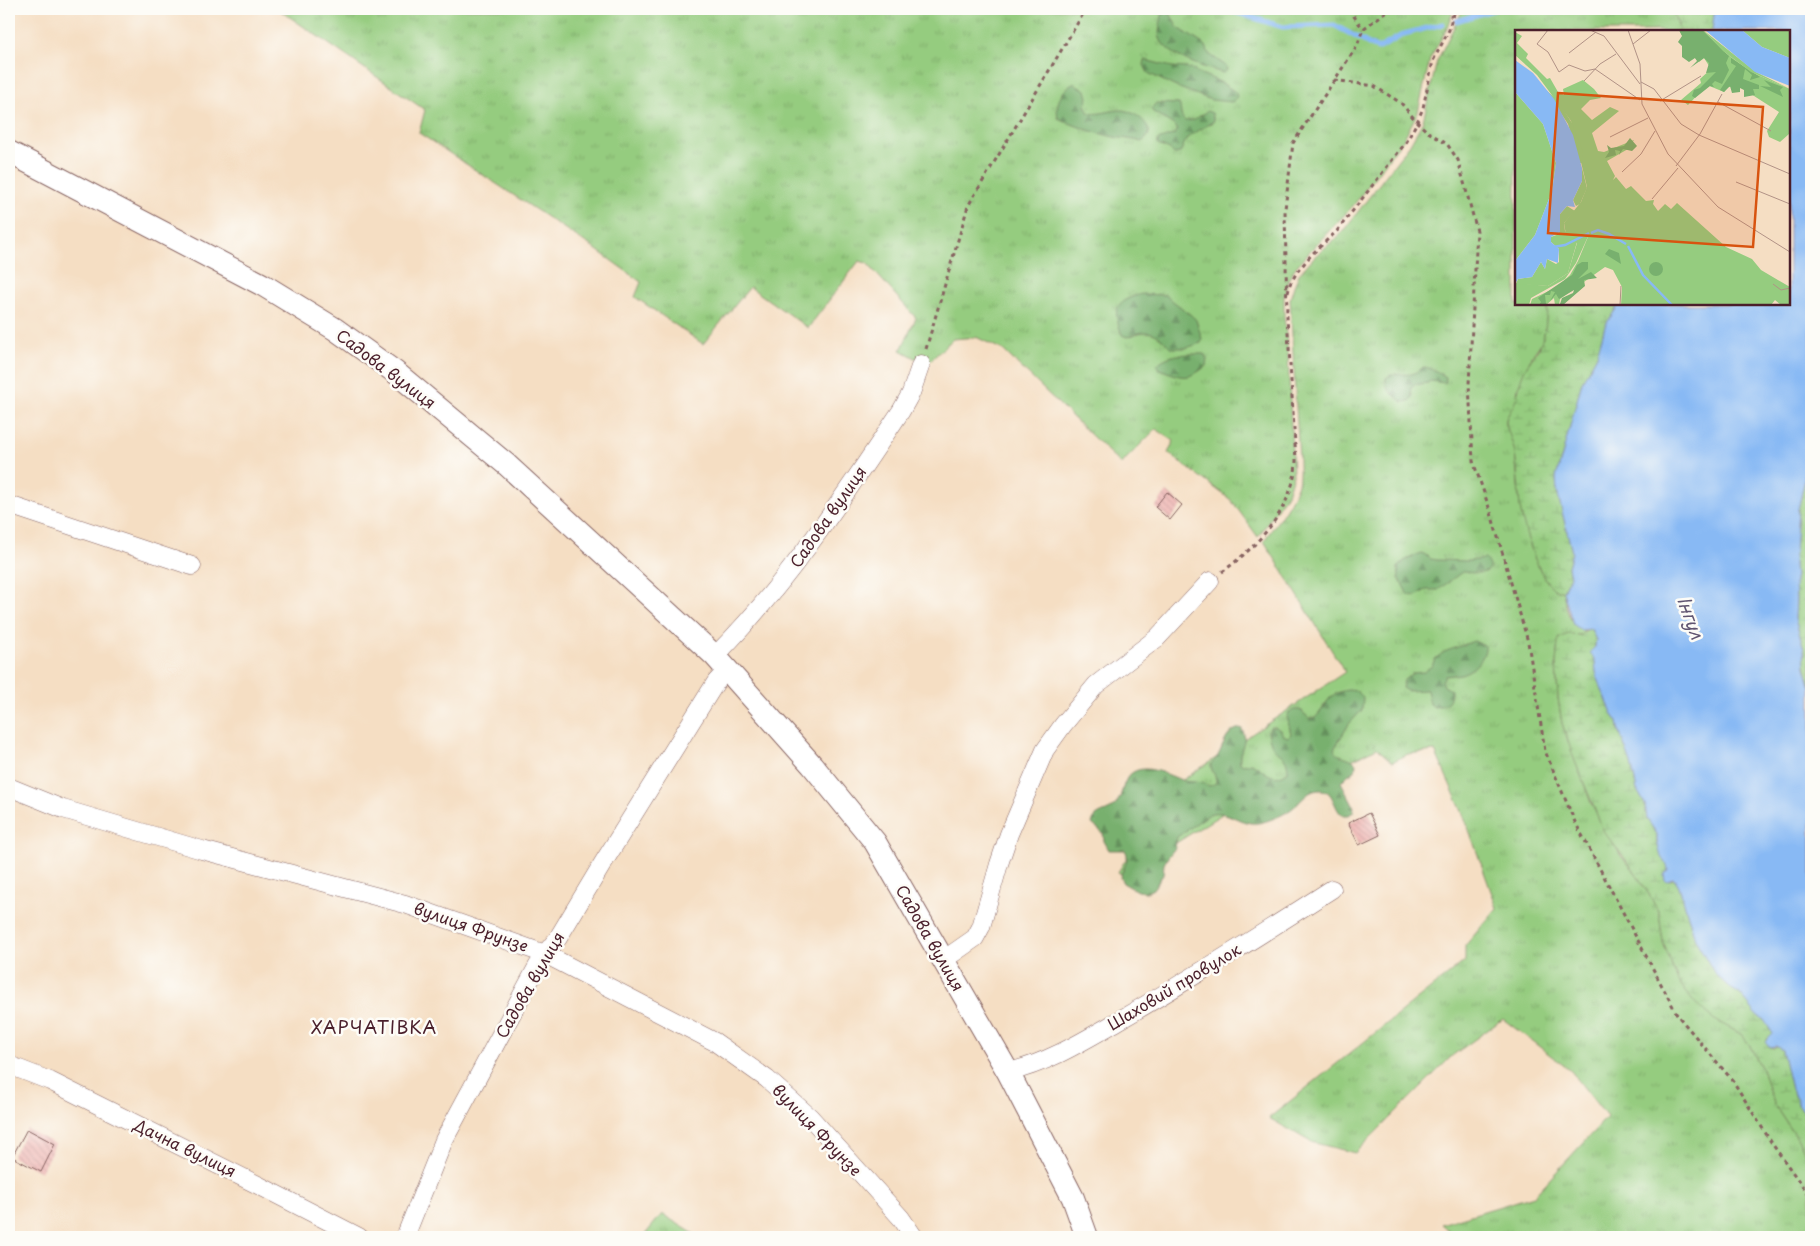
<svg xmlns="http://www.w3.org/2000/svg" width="1820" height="1246" font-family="'Playpen Sans',sans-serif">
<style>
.grass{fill:url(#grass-tufts);stroke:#707655}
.forest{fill:url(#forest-firs);stroke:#61684c}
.wetland{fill:url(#wetland-marsh);stroke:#707655}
.water{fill:#88b9f4;stroke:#696c90}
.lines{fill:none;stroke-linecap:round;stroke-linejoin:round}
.stream{stroke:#88b9f4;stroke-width:5}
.building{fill:url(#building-back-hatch)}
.minor-casing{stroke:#866260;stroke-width:19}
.tertiary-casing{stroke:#866260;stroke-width:24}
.path{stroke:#866260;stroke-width:3;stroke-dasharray:4 4;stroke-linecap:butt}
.minor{stroke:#fff;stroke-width:18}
.tertiary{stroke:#fff;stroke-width:22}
.labels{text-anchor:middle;stroke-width:5;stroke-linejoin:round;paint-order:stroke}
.street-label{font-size:16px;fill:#4a1f2b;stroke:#fdfcf7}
.water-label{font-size:18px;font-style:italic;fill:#605571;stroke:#fdfcf7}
.neighbourhood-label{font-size:18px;letter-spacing:1px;fill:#4a1f2b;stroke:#fdfcf7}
.inset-river{fill:none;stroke:#88b9f4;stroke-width:2.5}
.inset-road{fill:none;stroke:#b19286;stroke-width:1}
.view{fill:#d8530f;fill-opacity:0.15;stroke:#d8530f;stroke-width:2.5}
.inset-edge{fill:none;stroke:#4a1f2b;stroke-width:2.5}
</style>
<defs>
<pattern id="grass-tufts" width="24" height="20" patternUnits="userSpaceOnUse" patternTransform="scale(1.25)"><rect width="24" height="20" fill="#95cc7f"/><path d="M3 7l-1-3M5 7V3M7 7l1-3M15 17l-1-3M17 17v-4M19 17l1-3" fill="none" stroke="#82af6e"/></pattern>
<pattern id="forest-firs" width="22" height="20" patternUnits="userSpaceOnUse" patternTransform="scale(1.25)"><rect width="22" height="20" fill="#78b06e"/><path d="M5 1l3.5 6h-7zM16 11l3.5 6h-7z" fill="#648f5b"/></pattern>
<pattern id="wetland-marsh" width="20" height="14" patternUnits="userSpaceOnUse" patternTransform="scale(1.25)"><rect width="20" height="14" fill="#95cc7f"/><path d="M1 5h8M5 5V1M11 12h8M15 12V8" fill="none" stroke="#82af6e"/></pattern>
<pattern id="building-back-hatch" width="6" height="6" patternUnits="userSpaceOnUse" patternTransform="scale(1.25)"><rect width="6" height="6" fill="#eca8a6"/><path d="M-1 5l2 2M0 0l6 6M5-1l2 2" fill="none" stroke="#c18887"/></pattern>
</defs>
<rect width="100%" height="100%" fill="#fdfcf7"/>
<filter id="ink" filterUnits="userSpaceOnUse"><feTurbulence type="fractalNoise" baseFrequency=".02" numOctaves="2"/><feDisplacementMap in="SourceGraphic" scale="10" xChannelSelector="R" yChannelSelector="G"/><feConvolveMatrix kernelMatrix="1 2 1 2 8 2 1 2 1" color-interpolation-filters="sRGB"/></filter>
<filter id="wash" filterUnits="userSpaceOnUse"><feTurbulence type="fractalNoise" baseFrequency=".0096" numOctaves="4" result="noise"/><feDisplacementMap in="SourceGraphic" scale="20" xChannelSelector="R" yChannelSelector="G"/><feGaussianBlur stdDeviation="1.12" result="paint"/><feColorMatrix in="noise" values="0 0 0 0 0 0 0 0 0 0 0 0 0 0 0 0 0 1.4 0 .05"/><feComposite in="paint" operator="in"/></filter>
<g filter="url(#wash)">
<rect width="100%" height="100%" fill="#f5dec3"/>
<g class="grass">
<path d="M278,9H1454L1447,28L1430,59L1418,112L1404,138L1353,206L1310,251L1295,268L1288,280L1284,297V316L1288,353L1293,475L1287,494L1258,537L1231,500L1168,453L1174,441L1156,429L1121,464L1003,350L976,337L953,339L930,361L919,360L901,350L916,318L867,263L859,261L808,328L750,287L703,344L635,297L641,282L594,248L419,133L425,110Z"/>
<path d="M1463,9H1672L1678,25L1679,31H1516V304H1548L1545,330L1541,343L1532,356L1518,387L1516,401L1506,419V425L1511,436L1515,452L1520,507L1530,544L1540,571L1558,591H1563C1565,603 1569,629 1585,630L1581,635L1569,634L1558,642L1556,663L1558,698L1562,723L1591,803L1621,856L1633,869L1650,896L1659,913L1663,942L1678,981L1730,1028L1741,1034L1749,1044L1763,1071L1769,1091L1775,1105L1801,1144L1811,1164V1237H1780L1772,1229L1759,1237H1457L1441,1224L1534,1196L1607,1117L1571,1071L1503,1019L1453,1055L1355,1153L1311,1142L1269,1118L1465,961V946L1497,908L1464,816L1435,751L1408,754L1392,762L1377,748L1238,813L1230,809L1160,853L1128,878L1118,872L1169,789L1345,672L1264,541C1275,524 1290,506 1297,487C1300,479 1299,469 1299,460L1290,299L1294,286L1299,274L1314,257L1340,235L1410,144L1423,121L1437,61Z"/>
<path d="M662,1214L699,1237H643Z"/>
</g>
<g class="forest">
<path d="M1167,12L1170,13L1177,27L1206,46L1209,54L1226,66L1227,70L1223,73C1206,68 1159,55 1159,33C1159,27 1162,20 1162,14Z"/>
<path d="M1145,60L1172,67L1187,68L1220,82L1234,91L1236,93L1237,98L1232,102L1211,100L1174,86L1148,73L1144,65Z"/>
<path d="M1073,83L1086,90L1088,98L1085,105L1089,113C1101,115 1110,110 1121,110C1136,110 1162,132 1141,142C1130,138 1120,139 1110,136C1092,132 1075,126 1058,118C1055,104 1061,91 1073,83Z"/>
<path d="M1156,103L1179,104C1182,110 1179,116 1185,121L1194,120L1207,111L1212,113L1214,121L1187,138L1180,153L1174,154L1170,150L1158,145V140L1175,134L1178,130L1175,126L1153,112L1151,109Z"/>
<path d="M1142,294L1165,295L1191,315L1196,320L1202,339L1201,343L1186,348H1171C1161,338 1154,329 1139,333C1135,334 1132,336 1127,337L1122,335C1112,309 1114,301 1142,294Z"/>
<path d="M1204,354L1207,359L1206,366C1186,382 1182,377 1159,369L1157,365C1166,353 1190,354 1204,354Z"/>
<path d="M1423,367C1430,367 1440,373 1446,377L1445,383L1430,381L1428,383L1413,385L1411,387L1412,398L1409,401L1402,402C1394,394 1384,390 1386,378C1397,370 1402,376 1412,374C1416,373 1419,369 1423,367Z"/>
<path d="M1421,553L1424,554L1431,559L1437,560L1468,561L1485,559C1500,578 1470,572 1462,572L1438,590H1426L1416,596L1408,595L1399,578L1398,568L1404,561Z"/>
<path d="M1474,641L1485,646C1486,658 1473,671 1461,674C1456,675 1450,675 1445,676L1442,681L1444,686L1451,690C1451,702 1446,706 1434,707L1430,704L1427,690L1407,691L1402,688L1404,680L1413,673L1424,672L1432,666L1435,659L1444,652Z"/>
<path d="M1348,690L1357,691L1363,697L1362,710L1349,724L1334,749C1337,758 1349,755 1356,763L1355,771L1349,774L1341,782L1354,807L1353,812L1349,815H1342C1333,807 1334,791 1322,790C1308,789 1304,799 1294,807C1286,814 1274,819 1263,822C1242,828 1231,810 1212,813C1208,814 1184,833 1177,837L1175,848L1168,857L1164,864L1163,875L1153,889L1147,892L1137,891L1123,883L1120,877C1123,868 1131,859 1125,850H1109L1104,841L1103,833L1092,824C1094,810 1110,814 1117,803C1122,796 1122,786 1127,778C1140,759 1168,775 1184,781C1188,782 1191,781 1195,782C1200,782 1206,785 1210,786L1216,783C1217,775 1210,771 1211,764C1224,754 1222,731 1241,728C1250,740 1238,749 1240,763L1243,765L1251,763C1265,769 1272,785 1288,771C1287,755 1281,757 1273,747C1270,743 1269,736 1268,731L1270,727H1276L1281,731L1283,735L1288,737L1291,734L1287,717L1289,712L1294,710H1300L1309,718H1315C1328,705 1326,693 1348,690Z"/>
</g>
<g class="wetland">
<path d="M1672,9H1717L1714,15L1712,31H1679L1678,25Z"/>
<path d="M1548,304H1619L1605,326L1597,355L1582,382L1556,478L1557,491L1572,552L1568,567L1570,576L1563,591H1558C1539,584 1523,527 1520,507C1518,489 1518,471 1515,453C1514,446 1505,425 1506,420C1507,415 1512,409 1514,404C1519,393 1519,381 1524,371C1529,361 1538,352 1542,341C1546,330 1546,316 1548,304Z"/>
<path d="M1811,427V688L1805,667L1804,649L1795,619L1796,600L1794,564L1798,510L1804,483Z"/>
<path d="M1588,629H1591L1596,640L1595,647L1596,672L1613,715L1618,722L1620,733L1631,763L1637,790L1645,804L1647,819L1657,834V842L1667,865L1668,870L1664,875L1669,880L1675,879L1679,886L1695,939L1715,974L1730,988L1740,994L1757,1015L1764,1020L1774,1034L1766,1040L1772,1048L1779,1047L1782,1050L1791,1089L1797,1099V1104L1807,1115L1811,1123V1164L1801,1144L1775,1105L1769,1091L1763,1071L1749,1044L1741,1034L1713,1019L1692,1000L1678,981L1663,942L1659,913L1650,896L1633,869L1604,832L1574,759L1562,723L1558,698L1556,663L1558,642L1560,637L1569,634L1581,635Z"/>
</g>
<path class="water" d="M1717,9H1811V427L1804,483L1798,510L1794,564L1796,600L1795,619L1804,649L1805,667L1811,688V1123L1807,1115L1797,1103V1099L1791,1089L1782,1050L1776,1046L1769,1047L1765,1042L1773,1034L1764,1020L1757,1015L1740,994L1730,988L1715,974L1695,939L1679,886L1675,879L1672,878L1668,881L1665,880L1664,875L1668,870L1667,865L1661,857L1657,842V834L1647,819L1645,804L1637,790L1631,763L1620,733L1618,722L1613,715L1602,690L1596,672L1595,661L1590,652L1595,647L1596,640L1591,629L1581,630L1573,624L1564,595L1563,591L1570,576L1568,567L1572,552L1557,491L1556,478L1582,382L1597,355L1605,326L1619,304H1789V31H1712L1714,15Z"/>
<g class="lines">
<g class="stream">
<path d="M1225,9L1283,27L1334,25L1378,49L1404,34L1443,24"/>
<path d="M1456,21L1496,9"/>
</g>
</g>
<g id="blocks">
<g class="building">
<path d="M1167,492L1182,505L1170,520L1155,507Z"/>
<path d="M1369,813L1380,835L1359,845L1348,823Z"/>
<path d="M27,1129L55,1144L41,1172L12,1157Z"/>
</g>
</g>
</g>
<g filter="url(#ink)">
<use href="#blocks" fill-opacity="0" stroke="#866260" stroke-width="1"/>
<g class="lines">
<g class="minor-casing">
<g id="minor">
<path d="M9,505L192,566"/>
<path d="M715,656C788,583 844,496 901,411L911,393L921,364"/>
<path d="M9,787L63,809L202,850L405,904L545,954L715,1042L767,1079L810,1117L901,1218L914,1237"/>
<path d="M942,961L975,938L981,927L999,864L1009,834L1045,750L1063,725L1096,685L1157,638L1210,581"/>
<path d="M9,1065L50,1081L262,1187L359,1237"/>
<path d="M1008,1072C1046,1064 1085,1040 1118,1021C1191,979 1262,934 1332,889"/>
<path d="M405,1237L444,1140L537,967L545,954L558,938L603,863L716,682L727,670"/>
</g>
</g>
<g class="tertiary-casing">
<path id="tertiary" d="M9,152L263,285L335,329L395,372L507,465L715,656L812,765L875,842L1008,1072L1073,1198L1087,1237"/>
</g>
<g class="path">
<path d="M1349,9L1363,29"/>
<path d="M1445,9L1452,17"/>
<path d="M1334,80L1374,86L1401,103L1417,122L1428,132L1447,144L1458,160L1477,231L1469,384L1473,461L1491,513L1528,642L1545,751L1574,820L1678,1016L1733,1081L1773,1145L1811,1198"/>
<path d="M1288,293L1290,284L1297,272L1312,254L1337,231L1407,141L1417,122L1423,108L1433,61L1449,30L1452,17L1457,9"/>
<path d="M926,349L968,206L1086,9"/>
<path d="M1222,572C1258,546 1295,507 1296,460L1287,317L1285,209L1293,143L1357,46L1363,29L1390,9"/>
</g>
<use href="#minor" class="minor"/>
<use href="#tertiary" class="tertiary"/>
</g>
</g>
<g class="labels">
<g class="street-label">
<text transform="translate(386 369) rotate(37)" y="6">Садова вулиця</text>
<text transform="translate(828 517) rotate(-55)" y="6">Садова вулиця</text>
<text transform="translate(471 927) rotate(19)" y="6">вулиця Фрунзе</text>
<text transform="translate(930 938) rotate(60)" y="6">Садова вулиця</text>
<text transform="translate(530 985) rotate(-60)" y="6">Садова вулиця</text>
<text transform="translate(1174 987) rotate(-31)" y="6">Шаховий провулок</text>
<text transform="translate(817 1130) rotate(46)" y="6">вулиця Фрунзе</text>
<text transform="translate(185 1148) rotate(26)" y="6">Дачна вулиця</text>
</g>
<g class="water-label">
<text transform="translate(1690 618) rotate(70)" y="6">Інгул</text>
</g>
<g class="neighbourhood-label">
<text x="374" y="1034">ХАРЧАТІВКА</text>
</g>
</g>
<g transform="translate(1515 30)">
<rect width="275" height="275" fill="#f5dec3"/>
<path d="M164,0H188L208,21L236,42L275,59L274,104L265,112L254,107L252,101L264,82L225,57H213L209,62L192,55L173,75L166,70L186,53L185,49L196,39L189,28L184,32L180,28ZM0,2L7,6L2,13L13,24L11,28L32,49L35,48L43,62L49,65L48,59L68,50L79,59L86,68L75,70L66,79L77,90L95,77L104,81L77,103L83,121L89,122L119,110L113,119L92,131L100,146L98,150L101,147L111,159L116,156L131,171L139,170L138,174L143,181L150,174L156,179L162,173L211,217L237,229L246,240L275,257V275H266L260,270L256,275H106L107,257L98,240L90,237L45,269L44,275H40L39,268L31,275H15L17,269L42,257L55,245L63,231L75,202L61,233L50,249L16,268L14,275H0V253L33,256L53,243L62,213L51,205L49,193L66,172L72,157L56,91L22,45L0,25Z" fill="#95cc7f"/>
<path d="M164,0H187L214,26L211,33L214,40L207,54L200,51L197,54L199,57L195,56L180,68L177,66L179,60L185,58L201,42L191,43L194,33L189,28L175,38L182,31L180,28L174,32L167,27V16L163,12L167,6ZM216,28L245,47L235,50L237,45L230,39L228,49L244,55V59H238L240,65L229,67V60L225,58V62L217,63L215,56L209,62L205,60L221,36L216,33ZM249,50L268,57L265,60L268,67L245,56L256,57ZM115,108L122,116L117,121L108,119L104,125L105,121L100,120L101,125L90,128L94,122L92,115L96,118L109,116ZM94,219L104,223L106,234L90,224ZM67,232H73V239L63,249L76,242L82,248L69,250L70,256L48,275L45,274L47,268L58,263L59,260L44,269L41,264L35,271L40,262L36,261L35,265H30L31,274L24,275L26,272L23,268L57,245L62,235ZM134 239a7 7 0 1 1 14 0a7 7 0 1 1-14 0Z" fill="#78b06e"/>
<path d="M188,0L241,42L275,59L236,42L208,21ZM227,0H275V28L247,17ZM30,59L43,71L57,93L67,119L68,133H64L53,94ZM0,62L28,94L41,133L37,161L20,205L0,231ZM67,138L72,158L65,174L61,176L58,170L67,151ZM52,176L60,181L49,193L50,201L62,212L53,243L33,256L1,254L3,249L17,247L26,232L30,239L32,229L41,234L44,232V219L36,212V207L44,204L45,184Z" fill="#95cc7f"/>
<path d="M190,0H227L247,17L275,28V56L240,42ZM0,30L18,43L39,69L58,105L67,138V151L58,170L60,177L52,176L45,184V202L36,207V212L44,219L43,233L32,229L30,239L26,232L17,247L3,249L0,254V231L20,205L37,161L41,133L28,94L0,62Z" fill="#88b9f4"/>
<path class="inset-river" d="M76,203L83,200L94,204L111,214M113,216L128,245L157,275M38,217L50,215L74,203"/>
<path class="inset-road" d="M33,0L22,14L33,22L44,42L54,35L70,41L80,39L125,70M75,0L89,6L125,54M113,0L125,34L127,74L153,124L203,177L275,222M118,14L136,0M54,23L81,2M69,51L85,34L101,24M126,52L139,59L166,94L184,105L275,144M145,71L186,46M203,72L256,101M95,107L133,88M161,136L185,104L207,64M107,142L126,124L140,101M221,152L275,174M137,169L163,138M258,254L266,260L275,258M105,275L106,256"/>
<path class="view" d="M43,63L248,77L238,217L33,203Z"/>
<rect width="275" height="275" class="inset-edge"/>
</g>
<rect width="1820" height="1246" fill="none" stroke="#fdfcf7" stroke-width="30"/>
</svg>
